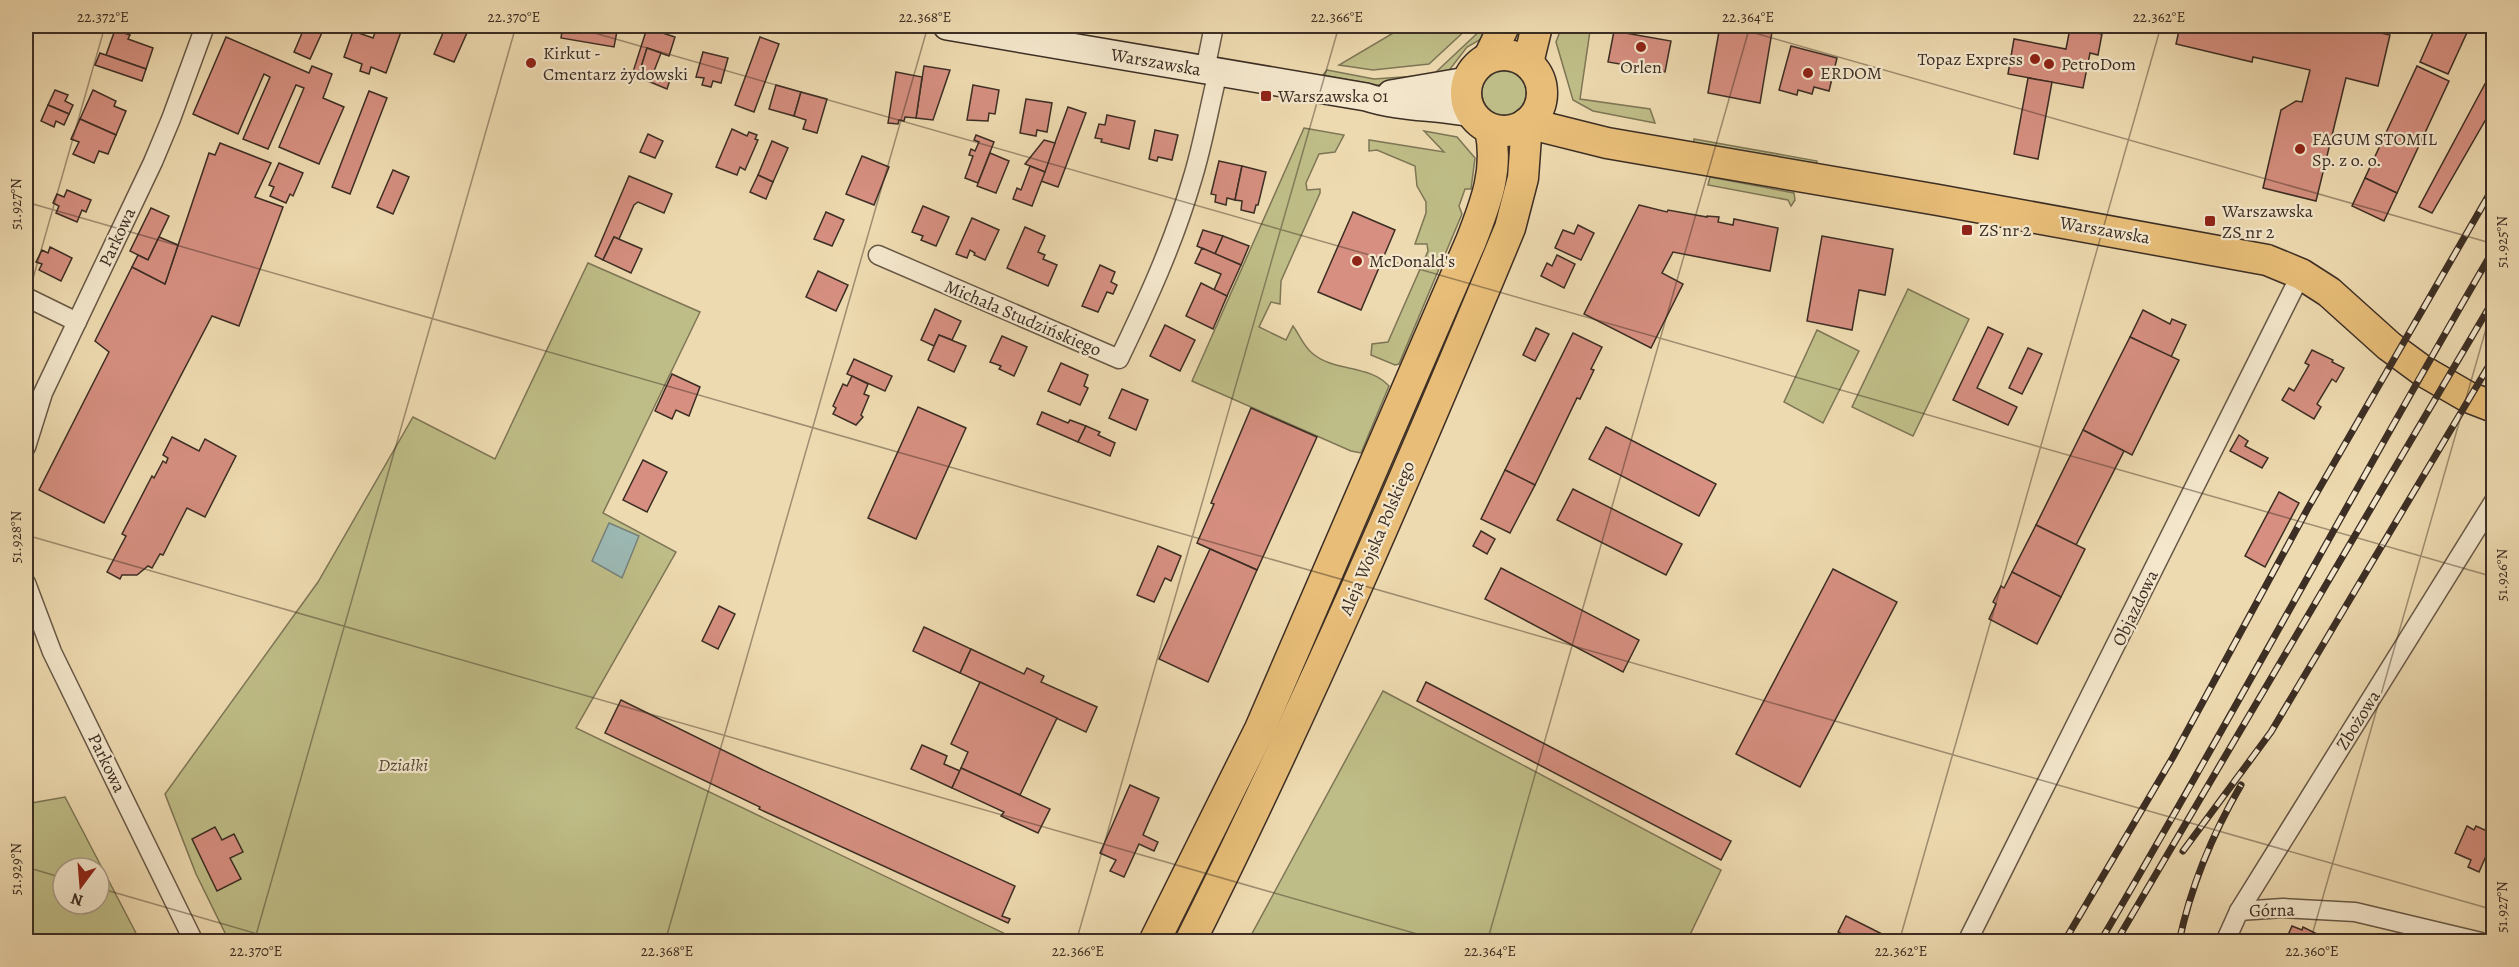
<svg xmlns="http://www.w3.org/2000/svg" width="2519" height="967" font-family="Alegreya,serif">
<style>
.green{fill:#bfbd87;stroke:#7e7656;stroke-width:1.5;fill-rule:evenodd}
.water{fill:#9cb9b4;stroke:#76817a;stroke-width:1.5}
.building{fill:#d68f80;stroke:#3c2e24;stroke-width:1.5}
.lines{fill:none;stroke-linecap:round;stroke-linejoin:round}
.street-casing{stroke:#685947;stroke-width:21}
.secondary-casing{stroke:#3c2e24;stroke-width:30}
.primary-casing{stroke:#3c2e24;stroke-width:33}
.street{stroke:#f4e7cc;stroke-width:18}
.secondary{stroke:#f4e7cc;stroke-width:27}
.primary{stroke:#e7bd78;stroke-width:30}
.rail-casing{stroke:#3c2e24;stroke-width:7}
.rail{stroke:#f4e7cc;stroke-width:4.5;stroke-dasharray:14;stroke-linecap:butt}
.ticks{fill:none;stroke:#3c2e24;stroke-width:1.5;stroke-opacity:0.45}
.poi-dot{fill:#8f2418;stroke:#f4e7cc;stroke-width:2}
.labels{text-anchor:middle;stroke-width:4.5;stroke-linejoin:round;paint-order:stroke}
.poi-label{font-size:18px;fill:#3c2e24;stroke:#f4e7cc;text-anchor:start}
.street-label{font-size:18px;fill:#3c2e24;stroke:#f4e7cc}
.park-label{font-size:18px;font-style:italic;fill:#564b38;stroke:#f4e7cc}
.neatline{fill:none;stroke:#3c2e24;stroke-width:2}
.ticks-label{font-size:15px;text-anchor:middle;fill:#3c2e24}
</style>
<rect width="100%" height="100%" fill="#eedab0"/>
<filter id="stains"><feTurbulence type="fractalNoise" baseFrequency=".00333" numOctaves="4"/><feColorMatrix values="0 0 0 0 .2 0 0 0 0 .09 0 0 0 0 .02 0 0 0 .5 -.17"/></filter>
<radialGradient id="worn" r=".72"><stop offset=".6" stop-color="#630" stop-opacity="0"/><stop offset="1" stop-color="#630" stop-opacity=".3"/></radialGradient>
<g class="green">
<path d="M1405,26H1470L1429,64L1373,70L1339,65Z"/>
<path d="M1485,26H1495L1483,38L1467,47L1447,73H1435Z"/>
<path d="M1562,26H1595L1590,31L1580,99L1650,109L1655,123L1593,111L1573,100L1556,42Z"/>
<path d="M1327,70L1374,79L1417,76L1421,79L1377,85L1323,75Z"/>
<circle cx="1504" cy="93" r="22"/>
<path d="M1304,128L1344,135L1335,152L1319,154L1306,183L1307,190L1320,189V193L1281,281L1280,304L1271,302L1259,327L1286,340L1293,326C1299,334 1304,347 1312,353C1333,372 1369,364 1389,386L1361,453L1351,451L1192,381Z"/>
<path d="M1424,131L1457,137L1475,158L1471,189H1465L1459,206L1462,214L1399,364L1395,365L1371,355L1372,344L1388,342L1428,251L1427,244H1415L1426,213V202L1417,186L1415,166L1377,150L1369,151V140L1444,152Z"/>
<path d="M1694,139L1817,161L1816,166L1693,144Z"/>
<path d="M1710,177L1794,193L1795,200L1791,206L1788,200L1708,185Z"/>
<path d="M588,263L700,312L603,513L676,552L576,728L1020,941H229L196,874L165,794L318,582L413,417L495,459Z"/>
<path d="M1908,289L1969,319L1913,436L1852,407Z"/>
<path d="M1817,330L1859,351L1823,423L1784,402Z"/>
<path d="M1383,691L1721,870L1687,941H1248Z"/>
<path d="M65,797L137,935L140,941H26V804ZM63,868H99V904H63Z"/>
</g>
<path class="water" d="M609,523L639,536L622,578L592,561Z"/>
<g class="building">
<path d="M305,26H325L310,59L294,52Z"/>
<path d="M385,26L402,29L386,73L371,67L369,74L360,71L362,64L344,57L353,31L373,38L376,30L382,33Z"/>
<path d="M446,26H470L454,62L434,54Z"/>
<path d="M563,26H618L614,47L561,38Z"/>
<path d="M1720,26H1773L1760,103L1708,93Z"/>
<path d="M2180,26H2348L2390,35L2378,86L2346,78L2316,201L2263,188L2281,110L2296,101L2302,102L2310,70L2253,57L2252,62L2176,44Z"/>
<path d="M2436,26H2470L2448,74L2420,62Z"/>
<path d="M647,28L675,37L669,56L647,48L638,77L632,75Z"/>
<path d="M2070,28L2102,34L2098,55L2090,53L2083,88L2008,74L2014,39L2066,49Z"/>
<path d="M115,30L130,35L128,39L153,48L146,69L106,55Z"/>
<path d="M1614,31L1671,41L1665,72L1608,62Z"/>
<path d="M226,37L309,73L312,66L332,74L323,98L344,107L319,164L279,147L304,88L296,85L268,149L243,139L270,77L264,74L238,134L193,114Z"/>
<path d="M760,37L779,44L754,112L735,105Z"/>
<path d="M1791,46L1837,58L1829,91L1814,87L1812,94L1798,90L1797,95L1779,90Z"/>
<path d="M647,48L661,53L654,71L671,77L667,89L638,77Z"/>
<path d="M703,52L728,58L721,83L713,81L711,87L702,85L704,78L696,77Z"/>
<path d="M100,53L146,69L142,81L95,65Z"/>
<path d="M924,66L950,70L933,120L916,118Z"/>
<path d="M2417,66L2449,81L2397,193L2365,178Z"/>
<path d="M2494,67V105L2432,213L2419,207Z"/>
<path d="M896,72L922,77L916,118L905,117L904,121L899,120L898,124L888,123Z"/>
<path d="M2028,78L2052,82L2038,159L2014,154Z"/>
<path d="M776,85L801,92L794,116L769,109Z"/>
<path d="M973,85L999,90L995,114L989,113L988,121L967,120Z"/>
<path d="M55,90L68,95L65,101L73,105L69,114L48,105Z"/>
<path d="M93,90L116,101L114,106L126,111L116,135L80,119Z"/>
<path d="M369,91L387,98L350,194L332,187Z"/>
<path d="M801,92L827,99L817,133L803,129L806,120L794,116Z"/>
<path d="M1026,99L1052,103L1047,132L1037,130L1036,136L1020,133Z"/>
<path d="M48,105L69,114L64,125L56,121L54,127L41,121Z"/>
<path d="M1068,107L1086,113L1058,187L1041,181Z"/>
<path d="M1107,115L1135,121L1129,149L1101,142L1102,139L1095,138L1099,124L1105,125Z"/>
<path d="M80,119L116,135L108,154L99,151L94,163L73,154L79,142L71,139Z"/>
<path d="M732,129L747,136L749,132L757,135L755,139L758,140L745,170L740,167L737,175L716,167Z"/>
<path d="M1155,130L1178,135L1172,160L1158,157L1157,161L1149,159Z"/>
<path d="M648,134L663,141L655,158L640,152Z"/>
<path d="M976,135L994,142L978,183L965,178L973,156L969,155L971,149L975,151L979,142L974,140Z"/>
<path d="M1044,140L1055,143L1045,172L1025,164Z"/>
<path d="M772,141L788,148L773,182L758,175Z"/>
<path d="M220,143L271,163L255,197L283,207L239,326L212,316L104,523L39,490L109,352L95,341L132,267L165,284L209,153L215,155Z"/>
<path d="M990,153L1009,161L996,193L977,186Z"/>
<path d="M862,156L889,167L874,205L846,194Z"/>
<path d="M1219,161L1242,166L1235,200L1227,198L1226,205L1215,202L1216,195L1211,194Z"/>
<path d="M279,163L303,173L293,196L290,194L286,203L270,196L274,187L269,185Z"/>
<path d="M1030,166L1045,172L1032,206L1013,199L1017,188L1021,190Z"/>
<path d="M1242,166L1266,172L1258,205H1256L1254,213L1241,210L1242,201L1235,200Z"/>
<path d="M393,170L409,177L393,214L377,207Z"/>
<path d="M758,175L773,182L766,199L750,192Z"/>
<path d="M629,176L672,194L664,213L638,202L634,205L619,239L614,237L603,260L595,256Z"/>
<path d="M2365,178L2397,193L2384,221L2352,206Z"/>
<path d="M67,190L91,200L86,212L82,210L77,222L56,213L59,206L53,203L57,194L64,197Z"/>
<path d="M1639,205L1667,212L1668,210L1707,217V216L1719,217L1718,222L1733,225L1734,219L1778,228L1770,271L1673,252L1662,273L1683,284L1651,348L1584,314Z"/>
<path d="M923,206L949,217L936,246L921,240L923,236L912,232Z"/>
<path d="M151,208L169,216L148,260L130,251Z"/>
<path d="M826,212L844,220L832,246L814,239Z"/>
<path d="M1353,212L1395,230L1361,310L1318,292Z"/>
<path d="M972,218L999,230L985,260L974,255L975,253L970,250L967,258L956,254Z"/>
<path d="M1578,225L1594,233L1581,260L1555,248L1563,230L1574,234Z"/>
<path d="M1025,227L1045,236L1038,252L1045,255L1043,259L1057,265L1048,286L1007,268Z"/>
<path d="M1203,230L1223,236L1215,254L1197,246Z"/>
<path d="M1223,236L1249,246L1241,265L1215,254Z"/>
<path d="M1822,236L1893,249L1885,295L1859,290L1852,330L1807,321Z"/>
<path d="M159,237L178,245L165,284L132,267L138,255L148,260Z"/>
<path d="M614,237L642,249L631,273L603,260Z"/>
<path d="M50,247L72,258L61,281L39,270L42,264L36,262L42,250L48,253Z"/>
<path d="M1202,248L1241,265L1227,296L1214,290L1221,274L1195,263Z"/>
<path d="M1557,255L1575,264L1564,288L1541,276L1547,263L1552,266Z"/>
<path d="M1100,265L1115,272L1111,282L1117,285L1113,294L1107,292L1098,312L1082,306Z"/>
<path d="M818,271L848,285L836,311L806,297Z"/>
<path d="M1201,283L1227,296L1213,329L1186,316Z"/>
<path d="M935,309L961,321L952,340L939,335L934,346L921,340Z"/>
<path d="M2143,310L2170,324L2172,319L2186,325L2171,357L2130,337Z"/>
<path d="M1165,325L1195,340L1180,371L1150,356Z"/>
<path d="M1988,327L2003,334L1977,388L2017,407L2008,425L1953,400Z"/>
<path d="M1536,328L1549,334L1535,361L1523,355Z"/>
<path d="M1573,333L1602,347L1591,369L1594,370L1580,399L1577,398L1535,485L1505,470Z"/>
<path d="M939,335L966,346L954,372L928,360Z"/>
<path d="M1002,336L1027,347L1014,376L999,369L1001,366L990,362Z"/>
<path d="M2130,337L2179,360L2132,455L2083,430Z"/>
<path d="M2028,348L2042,354L2022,394L2009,388Z"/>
<path d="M2312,350L2333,360L2332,362L2344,368L2336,382L2332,379L2317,404L2321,407L2314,419L2282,400L2289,388L2294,391L2309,365L2305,363Z"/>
<path d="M854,359L892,376L885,391L847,374Z"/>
<path d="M1061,363L1088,375L1084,386L1088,388L1080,405L1048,391Z"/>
<path d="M672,374L700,387L689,416L676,410L672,419L655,411Z"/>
<path d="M852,376L868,384L864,394L869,396L861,415L863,417L856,425L833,414L836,408L833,406L843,384L847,386Z"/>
<path d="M1122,389L1148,400L1136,430L1109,418Z"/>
<path d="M918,407L966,428L916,539L868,518Z"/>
<path d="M1251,408L1317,437L1257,570L1197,543L1214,504L1211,503Z"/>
<path d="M1042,412L1068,423L1070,420L1086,426L1078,442L1037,424Z"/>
<path d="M1086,426L1100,432L1098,435L1115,443L1110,456L1078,442Z"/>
<path d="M1606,427L1716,484L1699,516L1589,459Z"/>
<path d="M2083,430L2124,451L2076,545L2036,525Z"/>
<path d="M2239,435L2248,441L2245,446L2268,458L2262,468L2230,451Z"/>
<path d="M172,437L199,451L205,439L236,456L205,517L187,508L163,555L160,554L152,568L148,566L137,575H122L120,579L107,572L126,536L122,534L152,476L154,478L163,461L166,463L168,458L163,455Z"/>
<path d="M643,460L667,472L647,512L623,500Z"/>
<path d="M1505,470L1535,485L1510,533L1481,519Z"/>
<path d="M1573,489L1682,544L1666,575L1557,520Z"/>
<path d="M2279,492L2299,503L2265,567L2245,556Z"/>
<path d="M2036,525L2085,549L2061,597L2012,572Z"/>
<path d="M1481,531L1495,539L1487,554L1473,546Z"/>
<path d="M1158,546L1181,556L1171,581L1165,578L1154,602L1137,595Z"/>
<path d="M1210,549L1257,570L1208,682L1159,659Z"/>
<path d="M1501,568L1639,640L1623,672L1485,599Z"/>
<path d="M1833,569L1897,602L1800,787L1736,754Z"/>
<path d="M2012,572L2061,597L2037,644L1989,619L1996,604L1993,602L2001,586L2004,588Z"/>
<path d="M719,606L735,614L718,649L702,641Z"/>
<path d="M924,627L971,649L960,673L913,651Z"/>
<path d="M971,649L1024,674L1027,668L1044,676L1041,682L1097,707L1086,732L960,673Z"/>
<path d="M980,682L1057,718L1020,795L961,768L968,752L951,744Z"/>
<path d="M1426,682L1731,841L1721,860L1417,701Z"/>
<path d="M621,700L761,769L1015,886L1002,916L1010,919L1008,923L759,809L760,807L605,733Z"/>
<path d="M922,745L947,756L944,764L960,771L952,788L911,769Z"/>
<path d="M961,768L1050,809L1038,833L1001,816L1004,812L952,788Z"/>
<path d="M1130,785L1159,798L1143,835L1158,842L1154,851L1139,844L1124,877L1110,871L1116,860L1100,853Z"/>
<path d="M2467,826L2474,830L2476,826L2487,831L2486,835L2494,838L2479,872L2468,867L2471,860L2455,853Z"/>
<path d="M215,827L222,840L234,834L243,852L230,858L241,879L217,891L192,839Z"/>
<path d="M1846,916L1898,942H1857L1838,932Z"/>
<path d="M2292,926L2302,930L2303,927L2325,938L2324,942H2285Z"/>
</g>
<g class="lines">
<g class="street-casing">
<g id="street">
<path d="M1205,70L1214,26"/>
<path d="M878,255L1119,359C1147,301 1174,242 1192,180C1203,145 1209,108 1218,72"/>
<path d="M26,297L77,322"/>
<path d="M26,447L43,393L153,162L171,119L205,26"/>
<path d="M26,583L52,652L194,942"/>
<path d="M2239,911L2283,908L2355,912L2481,942"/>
<path d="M1967,942L2301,274"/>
<path d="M2225,942L2239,911L2494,501"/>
</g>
</g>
<g class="secondary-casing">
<g id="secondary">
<path d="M947,26L1366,97C1400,108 1436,106 1471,113"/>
<path d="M1391,94L1467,81"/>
</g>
</g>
<g class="primary-casing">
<g id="primary">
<circle cx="1504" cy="93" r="38"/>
<path d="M1489,57L1504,26"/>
<path d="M1528,63L1537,26"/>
<path d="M1527,123L1607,143L1938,200L2267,260L2301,274L2329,292L2389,346L2423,371L2468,397L2494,407"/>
<path d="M1154,942L1260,729L1471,241C1486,203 1499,169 1490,129"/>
<path d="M1190,942C1307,708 1410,469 1510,228L1523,178L1527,123"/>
</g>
</g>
<use href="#street" class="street"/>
<use href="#secondary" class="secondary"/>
<use href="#primary" class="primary"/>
<g class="rail-casing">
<g id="rail">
<path d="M2183,851L2271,732L2494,357"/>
<path d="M2064,942L2173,757L2308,508L2494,186"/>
<path d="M2100,942C2235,713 2360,478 2494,249"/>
<path d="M2116,942L2494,299"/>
<path d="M2179,942C2191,885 2212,835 2241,785"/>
</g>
</g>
<use href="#rail" class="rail"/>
</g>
<path class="ticks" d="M570,26L2494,577M1730,26L2494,244M26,202L2494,910M26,303L105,26M26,535L1445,942M26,867L63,878M99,888L285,942M254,942L516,26M665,942L928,26M1076,942L1339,26M1487,942L1750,26M1899,942L2161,26M2310,942L2494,301"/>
<g class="poi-dot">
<circle cx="1641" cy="47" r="6"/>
<circle cx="2035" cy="59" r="6"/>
<circle cx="531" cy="63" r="6"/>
<circle cx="2049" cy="64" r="6"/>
<circle cx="1808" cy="73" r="6"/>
<rect x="1260" y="90" width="12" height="12" rx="3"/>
<circle cx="2300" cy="149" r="6"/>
<rect x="2204" y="215" width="12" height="12" rx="3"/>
<rect x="1961" y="224" width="12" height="12" rx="3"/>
<circle cx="1357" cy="261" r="6"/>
</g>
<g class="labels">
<g class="poi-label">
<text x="543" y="59">Kirkut -<tspan x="543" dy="21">Cmentarz żydowski</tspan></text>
<text x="2023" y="65" text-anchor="end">Topaz Express</text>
<text x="2061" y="70">PetroDom</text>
<text x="1641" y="73" text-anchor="middle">Orlen</text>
<text x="1820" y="79">ERDOM</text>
<text x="1278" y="102">Warszawska 01</text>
<text x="2312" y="145">FAGUM STOMIL<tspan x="2312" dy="21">Sp. z o. o.</tspan></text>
<text x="2222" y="217">Warszawska<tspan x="2222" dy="21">ZS nr 2</tspan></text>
<text x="1979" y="236">ZS nr 2</text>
<text x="1369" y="267">McDonald's</text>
</g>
<g class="street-label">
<text transform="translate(1156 62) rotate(10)" y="6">Warszawska</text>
<text transform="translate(2105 230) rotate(10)" y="6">Warszawska</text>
<text transform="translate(117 237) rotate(-65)" y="6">Parkowa</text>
<text transform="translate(1023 318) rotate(23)" y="6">Michała Studzińskiego</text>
<text transform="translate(1377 538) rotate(-67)" y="6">Aleja Wojska Polskiego</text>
<text transform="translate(2135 608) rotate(-64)" y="6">Objazdowa</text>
<text transform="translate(2358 720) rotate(-58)" y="6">Zbożowa</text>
<text transform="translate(107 763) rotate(64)" y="6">Parkowa</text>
<text transform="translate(2272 910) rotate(-1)" y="6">Górna</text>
</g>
<g class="park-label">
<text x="403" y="771">Działki</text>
</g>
</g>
<rect width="2519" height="967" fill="none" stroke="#eedab0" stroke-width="66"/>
<g transform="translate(81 886) rotate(196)"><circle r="28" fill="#f4e7cc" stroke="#aa9d89" stroke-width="1.5"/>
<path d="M0-4.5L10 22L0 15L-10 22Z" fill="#8f2418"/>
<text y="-9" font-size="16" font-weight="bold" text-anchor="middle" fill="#3c2e24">N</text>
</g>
<rect x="33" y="33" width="2453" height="901" class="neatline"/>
<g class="ticks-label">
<text x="103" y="22">22.372°E</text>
<text x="514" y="22">22.370°E</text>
<text x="925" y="22">22.368°E</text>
<text x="1337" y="22">22.366°E</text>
<text x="1748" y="22">22.364°E</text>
<text x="2159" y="22">22.362°E</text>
<text transform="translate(16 204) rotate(-90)" y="5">51.927°N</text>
<text transform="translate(2502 242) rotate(-90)" y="5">51.925°N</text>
<text transform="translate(16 537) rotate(-90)" y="5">51.928°N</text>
<text transform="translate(2502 575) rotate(-90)" y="5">51.926°N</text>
<text transform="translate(16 869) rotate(-90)" y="5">51.929°N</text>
<text transform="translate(2502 907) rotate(-90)" y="5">51.927°N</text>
<text x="256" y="956">22.370°E</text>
<text x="667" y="956">22.368°E</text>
<text x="1078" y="956">22.366°E</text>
<text x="1490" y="956">22.364°E</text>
<text x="1901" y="956">22.362°E</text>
<text x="2312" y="956">22.360°E</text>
</g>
<rect width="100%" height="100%" filter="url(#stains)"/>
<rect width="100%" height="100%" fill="url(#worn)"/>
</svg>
